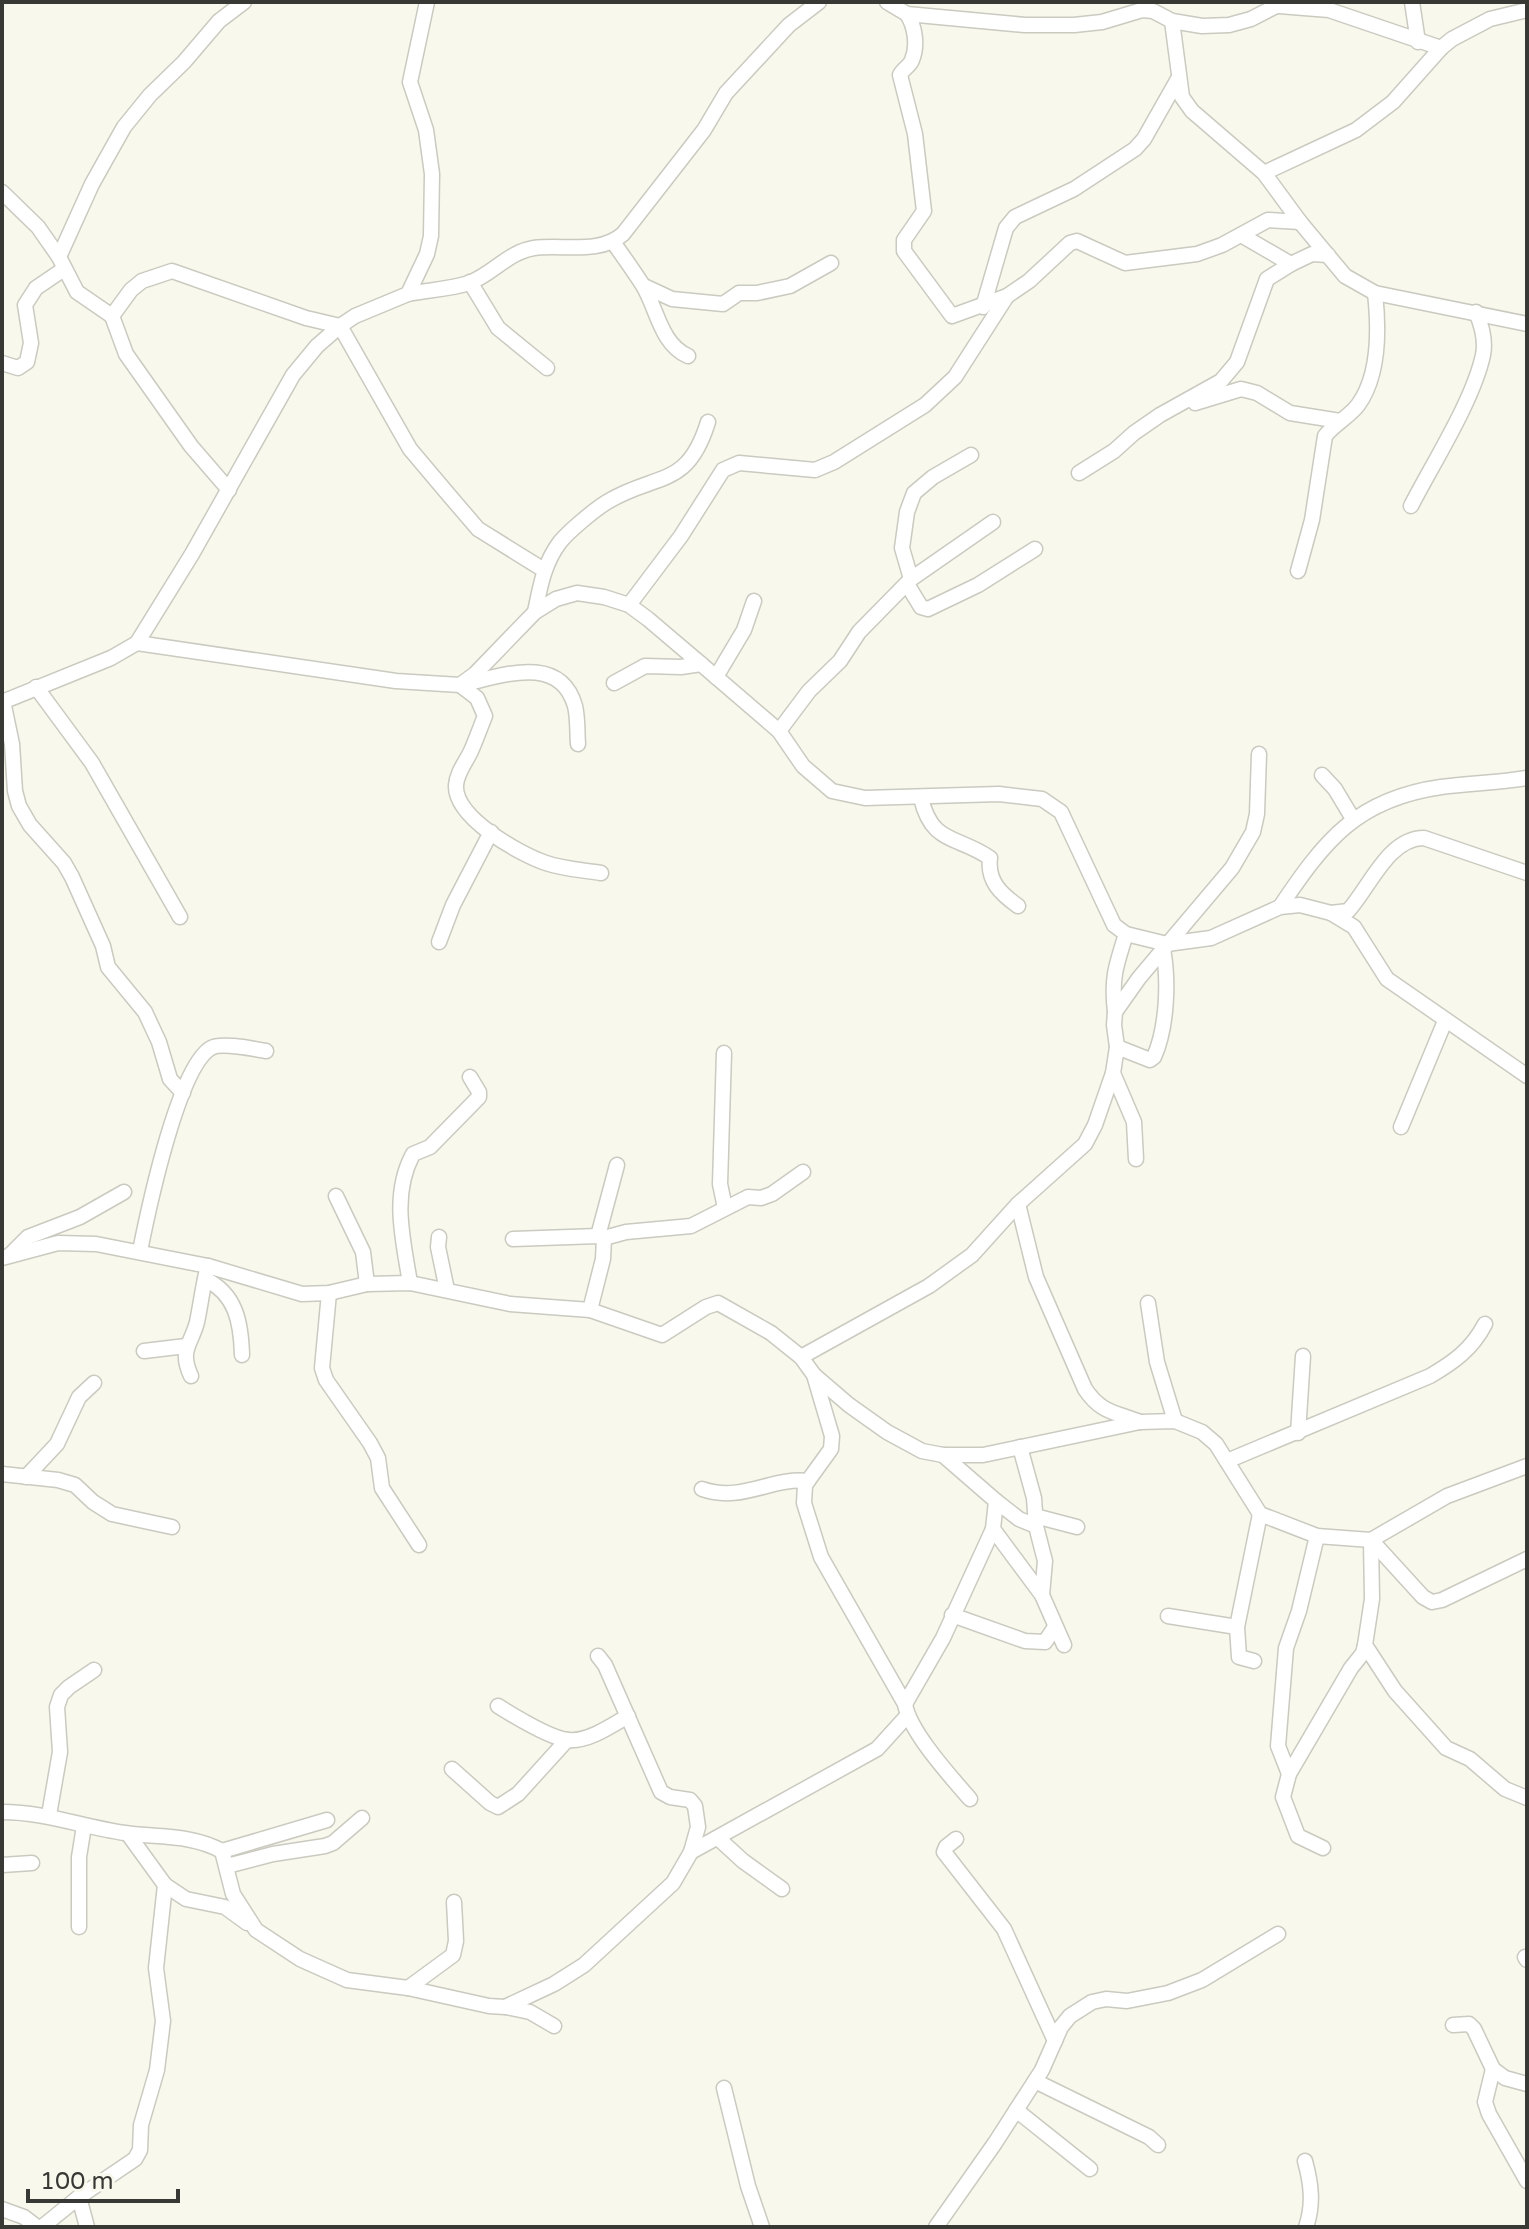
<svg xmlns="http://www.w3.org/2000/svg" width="1529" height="2229" font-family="'Varela Round',sans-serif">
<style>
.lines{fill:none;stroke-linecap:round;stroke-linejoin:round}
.minor-casing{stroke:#cacac0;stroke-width:17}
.minor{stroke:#fff;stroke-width:14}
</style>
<rect width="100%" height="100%" fill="#f8f8ed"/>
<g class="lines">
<g class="minor-casing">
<g id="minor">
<path d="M887,2L907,14L1025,25H1074L1102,22L1142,10L1153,11L1172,21L1202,26L1229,25L1251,19L1284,2"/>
<path d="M1412,2L1418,42"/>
<path d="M1279,6L1329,10L1441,48"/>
<path d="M907,14C915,26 918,46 912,60C910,66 903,69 900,75L915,134L924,211L904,240V251L952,316L1007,296L1029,281L1070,243L1077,241L1125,263L1197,254L1222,245L1268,220L1300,222"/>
<path d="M1172,21L1182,97L1192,111L1264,173L1300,222L1345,276L1375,293L1527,324"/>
<path d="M1264,173L1356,130L1393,102L1441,48L1452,39L1490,19L1527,10"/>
<path d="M2,192L38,227L59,257L77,292L112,316L126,354L191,446L229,490"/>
<path d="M1241,235L1291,264"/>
<path d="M613,242C623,256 633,270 642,284C657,307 660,344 688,356"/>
<path d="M59,257L92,184L124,127L150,95L184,62L219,21L244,2"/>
<path d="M470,282L498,328L547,368"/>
<path d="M644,286L672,299L723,304L739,293H757L790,286L831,263"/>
<path d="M408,294C428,290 451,289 469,283C493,274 508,252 534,248C563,244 599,255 623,234L704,130L726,93L789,25L819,2"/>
<path d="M983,307L1006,228L1015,217L1074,189L1135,149L1144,139L1178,79"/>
<path d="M112,316L131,290L142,281L172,271L306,318L340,326L410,449L448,494L478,529L544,570"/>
<path d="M2,363L18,368L27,362L31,343L25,305L36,288L64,269"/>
<path d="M1195,403L1241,389L1257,393L1290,413L1340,421"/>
<path d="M1079,473L1114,451L1134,433L1160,415L1221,381L1237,362L1267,279L1291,264L1312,254L1328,255"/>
<path d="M1411,506C1433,463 1473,401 1483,355C1486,340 1482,326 1476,312"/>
<path d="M1298,571L1312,520L1325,436C1334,424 1349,417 1358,405C1380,375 1379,329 1375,293"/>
<path d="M911,579L902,548L907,512L914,493L933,477L971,455"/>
<path d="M907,584L921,607L928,609L978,585L1035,549"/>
<path d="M629,605L681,536L723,470L739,463L815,470L834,462L925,405L955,377L1007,296"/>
<path d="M535,612C540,587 544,563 560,542C569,531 594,510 607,502C656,472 687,490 708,422"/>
<path d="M137,643L396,681L460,685L475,674L535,612L556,599L577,593L604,597L629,605L648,619L701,664L779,731L803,766L832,791L865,798L999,794L1042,799L1061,812L1114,925L1126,934L1167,944L1211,938L1280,907L1300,905L1331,913L1348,911C1370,887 1388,838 1424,838L1527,873"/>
<path d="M716,677L744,630L754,601"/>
<path d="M614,683L645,666L681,667L701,664"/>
<path d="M464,684C501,676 560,653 575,706C578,718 577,732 578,744"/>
<path d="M460,685L477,698L485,716C480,728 476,740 471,751C466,762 457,772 456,785C454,817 519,854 546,863C563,869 583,870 601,873"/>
<path d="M36,687L92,763L180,917"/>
<path d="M3,701L12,744L15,791L19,806L30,825L64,863L72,877L103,946L108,967L145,1012L159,1042L170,1079L183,1093"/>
<path d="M2,702L111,658L137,643L192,554L293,375L317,346L340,326L355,316L408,294L427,254L431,236L432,174L426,130L410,82L427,2"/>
<path d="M779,731L809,691L840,661L859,632L911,579L993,522"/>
<path d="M1322,775L1335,789L1353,819"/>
<path d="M921,798C932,845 957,835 990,858C987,881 1001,894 1018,906"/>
<path d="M1280,907C1325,840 1357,799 1441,787C1470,783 1498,783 1527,778"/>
<path d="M1331,913L1354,927L1387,979L1527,1076"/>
<path d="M439,942L453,905L491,832"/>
<path d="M1115,1012C1111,978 1116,966 1126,934"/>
<path d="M1117,1047L1150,1060L1154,1057C1167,1028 1169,981 1163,949"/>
<path d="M724,1053L720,1184L725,1208"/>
<path d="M1113,1073L1134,1122L1136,1159"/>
<path d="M1401,1127L1445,1021"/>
<path d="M336,1196L363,1252L367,1284"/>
<path d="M1018,1204L1036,1277L1085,1389C1101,1413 1115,1412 1140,1422"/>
<path d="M598,1236L617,1165"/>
<path d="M439,1237L438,1247L447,1290"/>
<path d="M604,1238L626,1232L691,1226L748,1197L761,1198L772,1194L803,1172"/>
<path d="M513,1239L598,1236L604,1238L603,1259L590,1310"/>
<path d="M140,1251C148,1211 178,1067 211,1048C221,1042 254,1049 266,1051"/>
<path d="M10,1255L28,1237L80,1217L124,1192"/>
<path d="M2,1258L58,1243L96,1244L208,1266L302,1294L329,1293L367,1284L410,1283L510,1304L590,1310L662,1335L706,1307L718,1303L771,1333L801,1357L814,1375L849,1405L887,1432L922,1451L943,1455H983L1140,1422L1175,1421L1202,1432L1216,1444L1260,1514L1317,1536L1371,1540L1447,1496L1527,1466"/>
<path d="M205,1279C236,1294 241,1322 242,1355"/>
<path d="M410,1283C403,1239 391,1195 413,1154L430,1147L479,1097V1092L470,1077"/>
<path d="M329,1293L322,1368L326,1380L370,1443L378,1458L382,1488L419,1545"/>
<path d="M1148,1303L1157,1362L1175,1421"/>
<path d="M144,1351L186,1346"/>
<path d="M801,1357L929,1286L972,1255L1018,1204L1085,1144L1095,1125L1113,1073L1117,1047L1114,1025L1115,1012L1139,978L1232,868L1253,832L1257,814L1259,754"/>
<path d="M814,1375L832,1436L831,1449L805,1485L804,1503L821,1557L905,1704C909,1731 951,1777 970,1799"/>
<path d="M191,1376C179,1350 191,1345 197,1322C201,1303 203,1284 208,1266"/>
<path d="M1298,1433L1303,1356"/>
<path d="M1020,1447L1034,1498L1036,1526L1045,1561L1042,1595"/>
<path d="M943,1455L996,1501L993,1529L1042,1595L1064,1645"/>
<path d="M1227,1461L1430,1376C1454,1362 1472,1349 1485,1324"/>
<path d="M2,1474L58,1480L75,1485L93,1502L112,1514L172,1527"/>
<path d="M26,1477L57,1444L79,1397L94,1383"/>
<path d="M702,1489C742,1503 770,1477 808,1481"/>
<path d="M996,1501L1019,1519L1036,1526"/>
<path d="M1035,1516L1077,1527"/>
<path d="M1371,1540L1372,1599L1365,1645L1395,1691L1446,1748L1470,1759L1505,1789L1527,1798"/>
<path d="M1371,1540L1423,1597L1432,1602L1442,1600L1527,1559"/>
<path d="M952,1615L1025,1641L1045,1642L1055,1627"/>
<path d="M1168,1616L1237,1627"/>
<path d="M1254,1661L1239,1657L1237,1627L1260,1514"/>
<path d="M905,1704L943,1638L993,1529"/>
<path d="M498,1706C514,1716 550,1738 568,1740C588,1742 611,1726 628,1716"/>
<path d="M452,1769L490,1803L498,1807L518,1794L567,1740"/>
<path d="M1289,1774L1278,1746L1286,1648L1299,1611L1317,1536"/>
<path d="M2,1812C45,1812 83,1827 125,1833C159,1838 191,1834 222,1851L233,1894L256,1930L300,1959L347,1980L408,1988L489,2006L505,2007L554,1984L584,1965L673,1883L691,1852L698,1827L695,1806L690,1800L670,1797L661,1792L605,1665L598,1656"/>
<path d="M49,1815L60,1752L57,1707L61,1695L69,1687L94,1670"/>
<path d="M128,1834L165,1885L186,1899L225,1907L247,1923"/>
<path d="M719,1839L743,1861L782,1889"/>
<path d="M956,1839L946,1847L944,1852L1004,1929L1055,2041"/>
<path d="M1323,1848L1298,1836L1283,1797L1289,1774L1351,1668L1363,1653L1365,1645"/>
<path d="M222,1851L327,1820"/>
<path d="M691,1852L877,1749L907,1716"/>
<path d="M2,1865L32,1863"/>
<path d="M227,1866L273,1854L325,1846L333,1843L362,1818"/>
<path d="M79,1927V1857L84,1826"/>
<path d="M1525,1957L1527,1960"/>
<path d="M408,1988L453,1955L456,1941L454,1902"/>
<path d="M506,2007L530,2012L554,2026"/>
<path d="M1453,2025L1469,2024L1474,2029L1493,2069L1505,2078L1527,2084"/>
<path d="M1493,2069L1485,2102L1489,2114L1527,2181"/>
<path d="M1035,2081L1149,2137L1158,2145"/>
<path d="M724,2088L748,2186L762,2227"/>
<path d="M1016,2110L1090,2169"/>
<path d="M1305,2161C1311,2183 1314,2204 1306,2227"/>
<path d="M79,2197L87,2227"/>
<path d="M2,2209L24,2217L37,2227"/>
<path d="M42,2227L79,2197L135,2159L140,2150L141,2125L157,2070L163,2021L156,1968L165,1885"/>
<path d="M936,2227L995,2143L1042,2070L1061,2027L1070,2016L1092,2002L1106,1999L1127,2001L1168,1993L1202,1980L1278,1934"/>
</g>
</g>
<use href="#minor" class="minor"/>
</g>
<rect width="1529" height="2229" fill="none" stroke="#383834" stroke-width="8"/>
<path d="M28 2189v12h150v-12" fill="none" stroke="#383834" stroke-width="4"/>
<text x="40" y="2189" font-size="24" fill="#383834" stroke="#f8f8ed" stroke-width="6" paint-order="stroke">100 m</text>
</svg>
